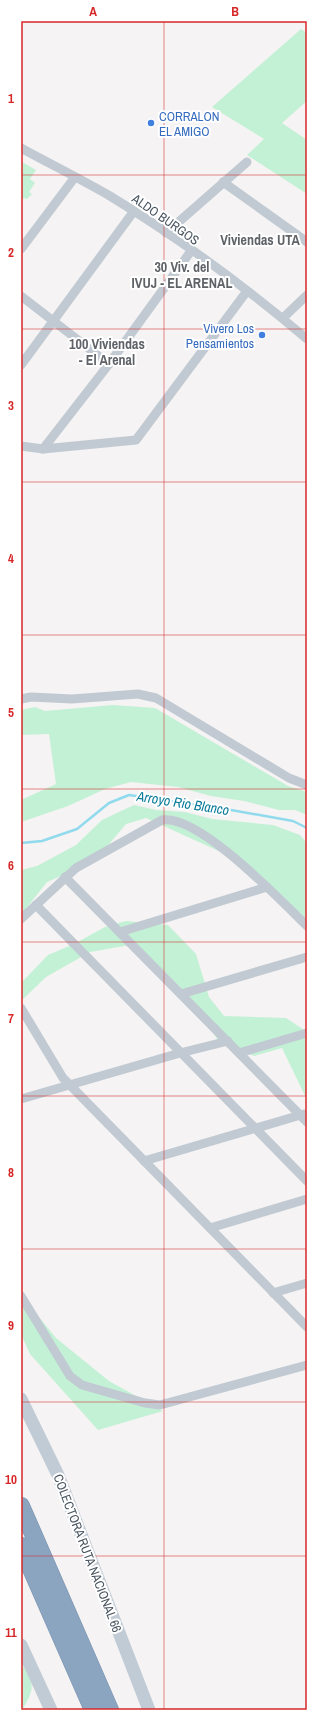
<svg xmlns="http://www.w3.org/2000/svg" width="328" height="1731" font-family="'Archivo Narrow',sans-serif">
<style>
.green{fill:#c3f1d5}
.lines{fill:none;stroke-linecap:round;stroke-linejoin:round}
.stream{stroke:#90daee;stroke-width:2.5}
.highway-casing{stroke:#7690ad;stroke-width:18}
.street{stroke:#c1cad2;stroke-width:9}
.secondary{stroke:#c1cbd6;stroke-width:13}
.highway{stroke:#8ba5c1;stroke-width:17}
.grid{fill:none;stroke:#d62828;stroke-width:1;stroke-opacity:0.55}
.shop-dot{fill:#3f7fe0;stroke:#fff;stroke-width:1.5}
.labels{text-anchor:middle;stroke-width:4;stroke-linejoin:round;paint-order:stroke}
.shop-label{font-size:13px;fill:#366cbe;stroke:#fff;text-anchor:start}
.street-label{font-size:13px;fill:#4a5661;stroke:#fff}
.neighbourhood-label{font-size:14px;font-weight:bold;fill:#5f6368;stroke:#fff}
.water-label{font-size:14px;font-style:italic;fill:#0c7c9b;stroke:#fff}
.neatline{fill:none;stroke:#d62828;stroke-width:1.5}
.grid-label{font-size:13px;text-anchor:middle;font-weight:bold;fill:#d62828}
</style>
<rect width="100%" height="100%" fill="#f5f3f3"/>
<g class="green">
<path d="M301,29L307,33V101L282,123L307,140V194L247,155L264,139L212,107Z"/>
<path d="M22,162L36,170L30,179L35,183L29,192L32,194L27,199L24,198L21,202Z"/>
<path d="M113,705L155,708L288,786L307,792V815L295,810H279L244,801L211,796L178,787L131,782L105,789L68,806L21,822V800L56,784L49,734L21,735V710L35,707L45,711Z"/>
<path d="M134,805L156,810L185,812L212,819L273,825L300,835L307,843V928L223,853L146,818L126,824L94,862L47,882L21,915V870L37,866L76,845L102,820Z"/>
<path d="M126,921L168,925L196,954L209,997L224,1016L286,1018L304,1030H307V1100L282,1048L254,1056L218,1040L180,987L136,944L90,952L46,977L21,1001V983L48,955L74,944L105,927Z"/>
<path d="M21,1295L56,1338L109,1381L163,1411L98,1430L30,1354L21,1334Z"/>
<path d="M21,1662C34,1685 36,1687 22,1710Z"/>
</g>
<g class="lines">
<path class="stream" d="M21,843L42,841L77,829L109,803L129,795L220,808L293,821L307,828"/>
<g class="highway-casing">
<g id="highway">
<path d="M21,1506L110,1710"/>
<path d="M21,1546L93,1710"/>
</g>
</g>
<g class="street">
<path d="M21,148C50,164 81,179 110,196C177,237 247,288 307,339"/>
<path d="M223,182L307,242"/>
<path d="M166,233L247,162"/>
<path d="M21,249L75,177"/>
<path d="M21,296L109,364"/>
<path d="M283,318L307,295"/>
<path d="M21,365L134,211"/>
<path d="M21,446L43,449L136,440L247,291"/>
<path d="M43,449L109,364L191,251"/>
<path d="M21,699L31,697L72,699L138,694L156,698L289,778L307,785"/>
<path d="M65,877L307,1122"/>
<path d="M36,905L307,1181"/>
<path d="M21,919L76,868L162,820C199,814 280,900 307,926"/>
<path d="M120,932L267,887"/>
<path d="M181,994L307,957"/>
<path d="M21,1008L63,1078L307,1327"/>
<path d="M239,1053L307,1033"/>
<path d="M21,1099L180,1053L228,1041"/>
<path d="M144,1161L304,1114"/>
<path d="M210,1228L307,1199"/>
<path d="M273,1293L307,1283"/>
<path d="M21,1296L70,1376L82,1385L145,1403L160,1405L307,1365"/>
</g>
<g class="secondary">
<path d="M21,1399L58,1475L149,1710"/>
<path d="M21,1645L51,1710"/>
</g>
<use href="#highway" class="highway"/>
</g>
<path class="grid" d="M164,21V1710M21,175H307M21,329H307M21,482H307M21,635H307M21,789H307M21,942H307M21,1096H307M21,1249H307M21,1402H307M21,1556H307"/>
<g class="shop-dot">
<circle cx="151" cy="123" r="4"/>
<circle cx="262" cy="335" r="4"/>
</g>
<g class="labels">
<g class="shop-label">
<text x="159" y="121">CORRALON<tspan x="159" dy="15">EL AMIGO</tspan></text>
<text x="254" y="333" text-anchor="end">Vivero Los<tspan x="254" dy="15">Pensamientos</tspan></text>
</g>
<g class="street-label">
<text transform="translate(166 219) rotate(35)" y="5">ALDO BURGOS</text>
<text transform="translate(88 1553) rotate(69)" y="5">COLECTORA RUTA NACIONAL 66</text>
</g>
<g class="neighbourhood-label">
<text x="260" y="245">Viviendas UTA</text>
<text x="182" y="272">30 Viv. del<tspan x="182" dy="16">IVUJ - EL ARENAL</tspan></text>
<text x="107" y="349">100 Viviendas<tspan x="107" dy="16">- El Arenal</tspan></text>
</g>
<g class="water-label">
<text transform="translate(183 803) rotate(9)" y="5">Arroyo Rio Blanco</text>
</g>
</g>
<rect width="328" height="1731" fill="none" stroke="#ffffff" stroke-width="44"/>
<rect x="22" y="22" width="284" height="1687" class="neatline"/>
<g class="grid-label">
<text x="93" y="16">A</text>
<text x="235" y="16">B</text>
<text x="11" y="103">1</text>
<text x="11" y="257">2</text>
<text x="11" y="410">3</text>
<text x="11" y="563">4</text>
<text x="11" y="717">5</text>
<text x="11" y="870">6</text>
<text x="11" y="1023">7</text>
<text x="11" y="1177">8</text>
<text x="11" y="1330">9</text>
<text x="11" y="1484">10</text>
<text x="11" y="1637">11</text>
</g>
</svg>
